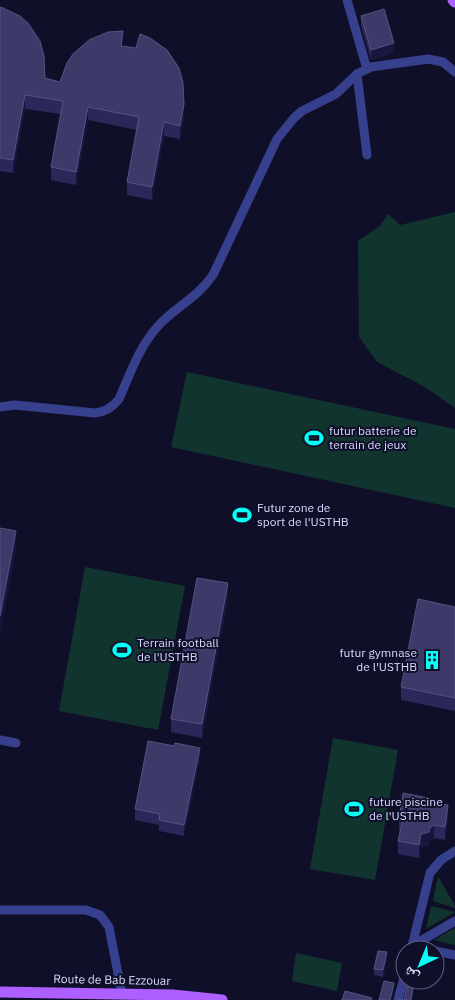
<svg xmlns="http://www.w3.org/2000/svg" width="455" height="1000" font-family="'IBM Plex Sans','Noto Naskh Arabic',sans-serif">
<style>
.green{fill:#11352e}
.lines{fill:none;stroke-linecap:round;stroke-linejoin:round}
.minor{stroke:#37408c;stroke-width:9}
.major{stroke:#ad5fff;stroke-width:11}
.wall{fill:#2a2759}
.shaded-wall{fill:#18163e}
.building{fill:#3d3a6a;stroke:#555382}
.labels{text-anchor:middle;stroke-width:4;stroke-linejoin:round;paint-order:stroke}
.poi-label{font-size:12px;fill:#d8d9ff;stroke:#100f2a;text-anchor:start}
.street-label{font-size:12px;fill:#d8d9ff;stroke:#100f2a}
</style>
<rect width="100%" height="100%" fill="#100f2a"/>
<g class="green">
<path d="M455,212V408L425,387L377,362L359,337L358,241L380,226L388,214L400,225Z"/>
<path d="M187,372L455,429V508L171,447Z"/>
<path d="M85,567L185,586L158,730L59,711Z"/>
<path d="M333,738L398,750L375,880L310,869Z"/>
<path d="M438,876L455,906V908L433,901Z"/>
<path d="M431,906L455,912L426,929Z"/>
<path d="M455,928V945L434,940Z"/>
<path d="M296,953L342,963L337,991L292,981Z"/>
</g>
<g class="lines">
<g class="minor">
<path d="M347,0L367,69"/>
<path d="M357,74L367,155"/>
<path d="M0,407L15,405L95,413C105,412 112,408 119,399C130,374 140,345 159,325C177,306 197,298 213,275L277,139L294,118L302,111L336,94L357,74L371,67L428,59L443,62L455,72"/>
<path d="M0,740L16,743"/>
<path d="M0,910H86L100,915L109,927L122,994"/>
<path d="M411,950L430,873L441,860L455,851"/>
<path d="M430,950L412,946L455,921"/>
<path d="M435,951L455,955"/>
<path d="M398,1000L405,974"/>
</g>
<g class="major">
<path d="M453,0L455,2"/>
<path d="M0,992L173,995L222,1000"/>
</g>
</g>
<g class="wall">
<path d="M0,9L45,78L60,82L123,46L184,117L180,139L164,136L152,200L127,195V182L137,130L88,120L76,185L51,180V167L61,114L25,109L13,173L0,171Z"/>
<path d="M361,16L394,53L371,60L361,26Z"/>
<path d="M228,597L202,738L171,732V719Z"/>
<path d="M455,607V711L401,700V687Z"/>
<path d="M200,759L184,836L159,831V825L135,820V809Z"/>
<path d="M428,802L448,818L445,840L434,838L430,841L429,845L421,847L419,858L398,854V841L401,831H399V818Z"/>
<path d="M387,959L383,977L374,975V969Z"/>
</g>
<g class="shaded-wall">
<path d="M394,43V53L371,60V50Z"/>
<path d="M25,95V109L13,173V160Z"/>
<path d="M184,104V117L180,139V126Z"/>
<path d="M88,107V120L76,185V172Z"/>
<path d="M164,122V136L152,200V187Z"/>
<path d="M16,531V550L0,635V616Z"/>
<path d="M228,583V597L202,738V724Z"/>
<path d="M200,748V759L184,836V825Z"/>
<path d="M448,805V818L445,840V827Z"/>
<path d="M434,825V838L430,841L429,845L421,847L419,858V845L421,834Z"/>
<path d="M387,952V959L383,977V970Z"/>
<path d="M414,982V989L412,1000H411Z"/>
<path d="M394,983V990L391,1000H390Z"/>
</g>
<g class="building">
<path d="M1,7L20,16L28,23L40,41L44,56L45,78L60,82L67,63L73,54L89,40L108,32L123,31L121,46L136,48L140,34L150,38L167,50L179,68L183,83L184,104L180,126L164,122L152,187L127,182L139,117L88,107L76,172L51,167L63,101L25,95L13,160L0,158V9Z"/>
<path d="M384,9L394,43L371,50L361,16Z"/>
<path d="M0,528L16,531L0,616Z"/>
<path d="M197,578L228,583L202,724L171,719Z"/>
<path d="M418,599L455,607V698L401,687Z"/>
<path d="M148,741L174,746L175,743L200,748L184,825L159,820L160,814L135,809Z"/>
<path d="M403,793L428,798L427,802L448,805L445,827L434,825L430,828L429,832L421,834L419,845L398,841L403,819L399,818Z"/>
<path d="M378,951L387,952L383,970L374,969Z"/>
<path d="M384,981L394,983L390,1000H379Z"/>
<path d="M408,981L414,982L411,1000H398V999L404,1000Z"/>
<path d="M345,991L372,998L371,1000H342Z"/>
</g>
<defs>
<g id="stadium-bare" transform="scale(1.5)"><path d="M0-5a6.5 5 0 1 0 0 10a6.5 5 0 1 0 0-10ZM-3.5-1.8h7v3.6h-7Z" fill="#04fff5" stroke="#100f2a" stroke-width="2.5" paint-order="stroke"/></g>
<g id="building-bare" transform="scale(1.5)"><path d="M-4-6H4V6H1V3H-1V6H-4ZM-2.5-4.3h1.7v1.8h-1.7ZM.8-4.3h1.7v1.8H.8ZM-2.5-1h1.7V.8h-1.7ZM.8-1h1.7V.8H.8Z" fill="#04fff5" stroke="#100f2a" stroke-width="2.5" paint-order="stroke"/></g>
</defs>
<g fill-rule="evenodd">
<use href="#stadium-bare" x="314" y="438"/>
<use href="#stadium-bare" x="242" y="515"/>
<use href="#stadium-bare" x="122" y="650"/>
<use href="#building-bare" x="432" y="660"/>
<use href="#stadium-bare" x="354" y="809"/>
</g>
<g class="labels">
<g class="poi-label">
<text x="329" y="435">futur batterie de<tspan x="329" dy="14">terrain de jeux</tspan></text>
<text x="257" y="512">Futur zone de<tspan x="257" dy="14">sport de l'USTHB</tspan></text>
<text x="137" y="647">Terrain football<tspan x="137" dy="14">de l'USTHB</tspan></text>
<text x="417" y="657" text-anchor="end">futur gymnase<tspan x="417" dy="14">de l'USTHB</tspan></text>
<text x="369" y="806">future piscine<tspan x="369" dy="14">de l'USTHB</tspan></text>
</g>
<g class="street-label">
<text transform="translate(112 980) rotate(1)" y="4">Route de Bab Ezzouar</text>
</g>
</g>
<g transform="translate(420 965) rotate(224)"><circle r="24" fill="#100f2a" stroke="#60607f"/>
<path d="M0-4L9 19L0 12L-9 19Z" fill="#04fff5"/>
<text y="-8" font-size="14" font-weight="bold" text-anchor="middle" fill="#d8d9ff">ش</text>
</g>
</svg>
